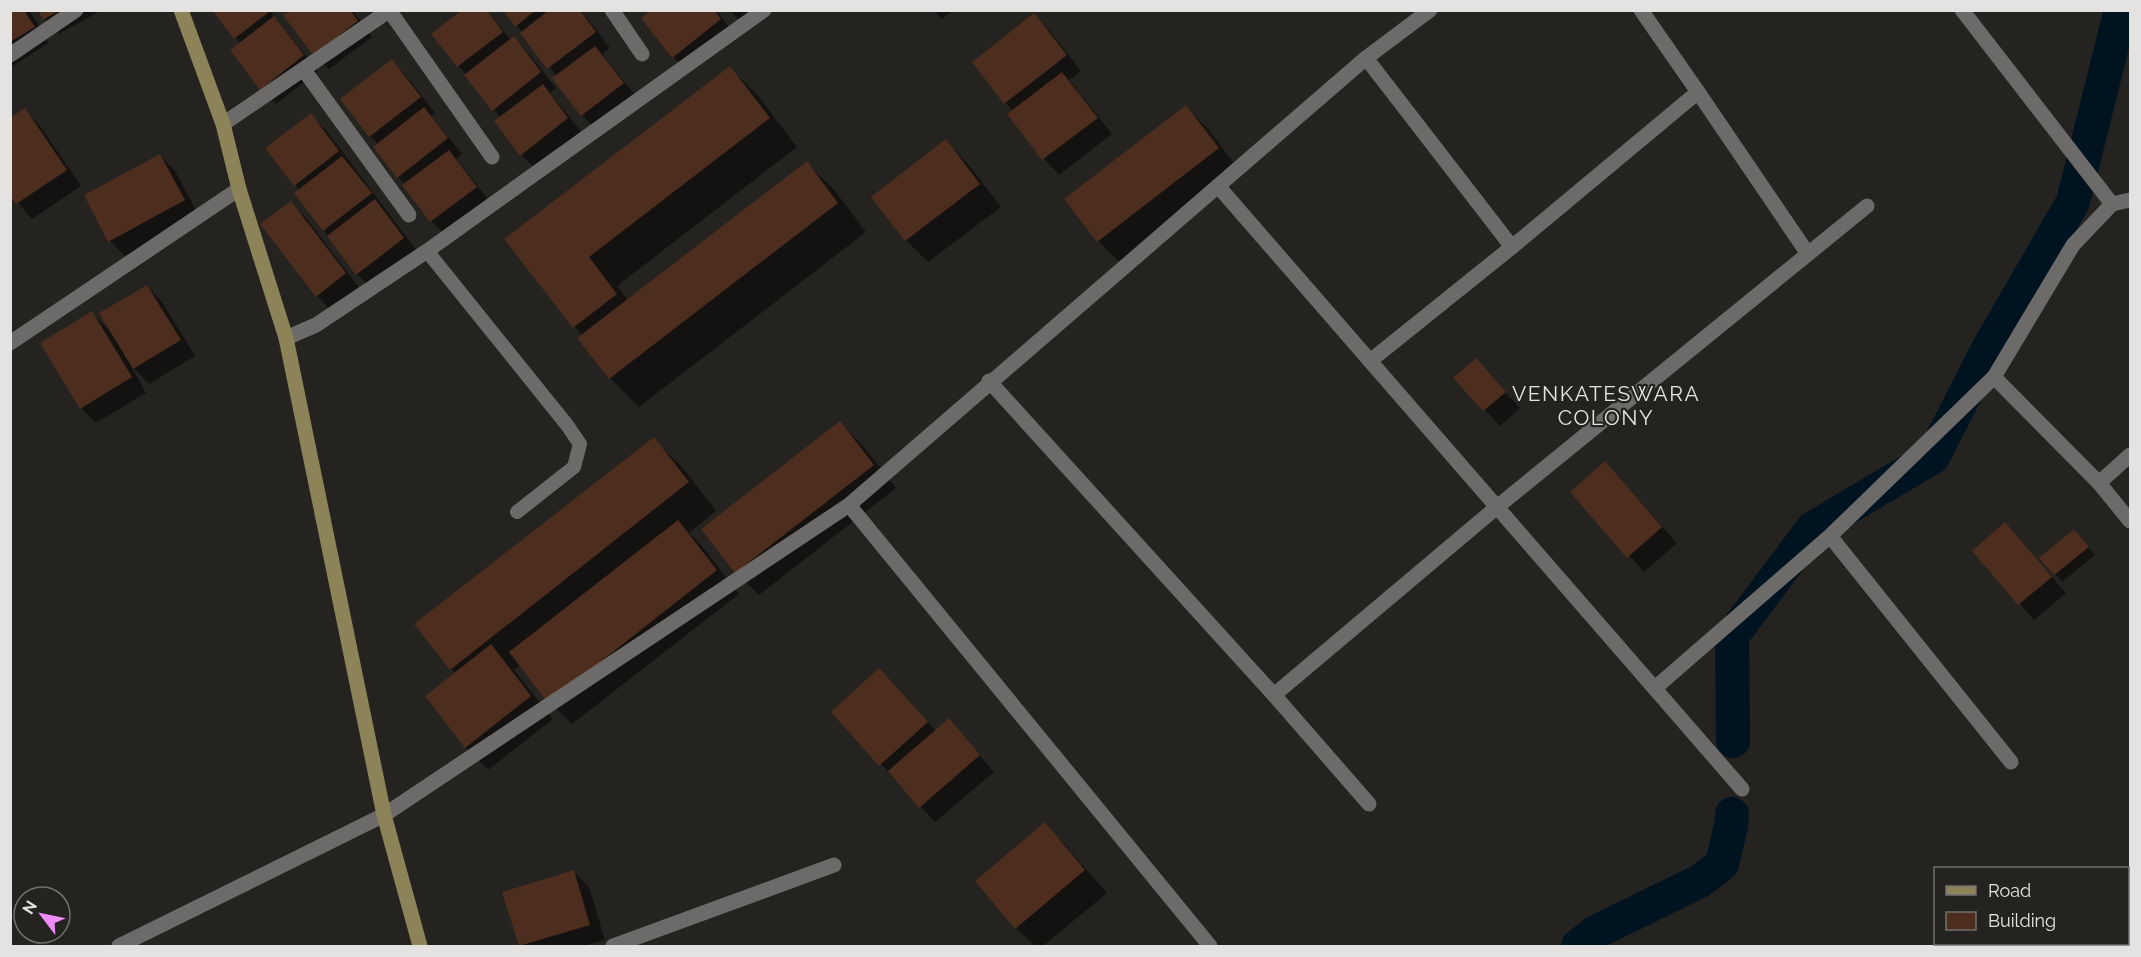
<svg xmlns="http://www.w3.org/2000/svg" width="2141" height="957" font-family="Raleway,sans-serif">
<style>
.shadow{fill:#0007}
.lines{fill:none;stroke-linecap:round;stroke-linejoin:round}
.canal{stroke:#001320;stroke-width:34}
.building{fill:#4c2d1e}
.lane{stroke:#6d6b69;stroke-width:14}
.street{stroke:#6d6b69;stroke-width:15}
.secondary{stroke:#8c8358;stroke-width:15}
.labels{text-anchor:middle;stroke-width:4.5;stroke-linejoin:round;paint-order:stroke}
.neighbourhood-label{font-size:21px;letter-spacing:1.5px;fill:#e4e3e1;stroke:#242320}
</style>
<rect width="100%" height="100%" fill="#242320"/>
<g class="shadow">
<path d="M10,10H29L49,43L11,67Z"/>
<path d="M39,10H102L59,34L44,19Z"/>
<path d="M214,10H269L318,71L276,104L261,89L241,44Z"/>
<path d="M284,10H352L372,37L329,69L314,54Z"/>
<path d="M487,10L511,40L514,38L529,54L556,88L550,93L583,134L537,170L521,155L501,118L433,34Z"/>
<path d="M505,10H581L610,48L602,54L638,99L597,130L582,115L557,77Z"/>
<path d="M647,10H716L735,35L688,72L673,57Z"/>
<path d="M729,10H759L742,23Z"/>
<path d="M933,10H953L942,19Z"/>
<path d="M1034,15L1049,30L1081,71L1069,80L1112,134L1059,175L1044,159L1009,115L1014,111L1005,103Z"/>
<path d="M392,61L407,77L435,113L431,116L462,154L456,159L491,203L447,237L431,221L404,186L406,185L398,177L379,145L370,136Z"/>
<path d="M730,68L758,96L797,147L617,286L628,301L807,163L835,191L866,232L639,407L610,378L579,338L582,336L506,239Z"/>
<path d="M1186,107L1208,129L1240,171L1120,263L1098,241Z"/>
<path d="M25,110L40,126L81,186L32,219L10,194Z"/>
<path d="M310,115L326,130L419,254L372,289L357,274L296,193L300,190L295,185Z"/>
<path d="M946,141L968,164L1001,207L928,262L906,240Z"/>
<path d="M160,156L175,171L199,216L125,256L110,241Z"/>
<path d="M290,203L306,218L360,289L332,311L317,296Z"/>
<path d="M147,286L162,302L195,356L149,384L130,364L146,393L96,423L81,408L92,313L110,331Z"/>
<path d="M1476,360L1520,408L1500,426L1455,378Z"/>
<path d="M840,423L862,445L896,488L759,595L736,572Z"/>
<path d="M653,439L682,467L716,511L689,533L700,544L739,594L572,724L549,702L521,665L514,670L553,719L488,770L466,747L427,697L456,674L451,669Z"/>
<path d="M1620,479L1677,543L1644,572L1572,492Z"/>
<path d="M2005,524L2066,593L2034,620L1974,551Z"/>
<path d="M2081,539L2095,555L2062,582L2042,558Z"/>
<path d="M894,686L936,731L949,720L994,772L935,822L833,712Z"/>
<path d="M1045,824L1067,847L1107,893L1043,946H1035L1016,928Z"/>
<path d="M574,872L589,887L605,940L584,946H520L504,893Z"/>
</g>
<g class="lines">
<g class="canal">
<path d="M1733,741L1732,636L1813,528L1933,457L1988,349L2073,202L2121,10"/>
<path d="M1578,946L1596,932L1700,881L1722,864L1731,826L1732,814"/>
</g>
</g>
<g class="building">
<path d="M10,10H24L35,27L10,42Z"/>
<path d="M38,10H60L43,20Z"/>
<path d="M212,10H268L269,12L234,39Z"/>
<path d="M290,10H350L358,21L313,55L283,15Z"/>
<path d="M462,10H487L503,32L457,67L431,34Z"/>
<path d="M503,10H536L515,27Z"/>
<path d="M549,10H580L596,32L547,69L520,33Z"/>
<path d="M651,10H714L721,19L672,58L641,18Z"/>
<path d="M1034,13L1067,55L1004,104L972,62Z"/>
<path d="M274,16L304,55L260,90L230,50Z"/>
<path d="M514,36L541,72L492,111L464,75Z"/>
<path d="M595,46L624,83L581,116L552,78Z"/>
<path d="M392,59L421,97L369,137L340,99Z"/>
<path d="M730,66L770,118L589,257L617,294L573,328L504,239Z"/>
<path d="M1062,72L1098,118L1042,160L1007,114Z"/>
<path d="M543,84L568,118L520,156L494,121Z"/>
<path d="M1186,105L1219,148L1097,242L1064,199Z"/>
<path d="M424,107L448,138L397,178L373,147Z"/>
<path d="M25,108L67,170L16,204L10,196V118Z"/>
<path d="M311,113L339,151L294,186L265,148Z"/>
<path d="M946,139L980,184L905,241L871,197Z"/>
<path d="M449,150L477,187L430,222L402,185Z"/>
<path d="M160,154L185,200L108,242L84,195Z"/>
<path d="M342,156L372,193L323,231L294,193Z"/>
<path d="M807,161L838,203L609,379L577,338Z"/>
<path d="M375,199L404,238L356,275L327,236Z"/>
<path d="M291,201L346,273L316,297L260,224Z"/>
<path d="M147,285L181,340L133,369L99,313Z"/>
<path d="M92,311L132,377L80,409L40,343Z"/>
<path d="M1476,358L1506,392L1483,411L1453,378Z"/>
<path d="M840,421L874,465L735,573L701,529Z"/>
<path d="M654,437L689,482L450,670L414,624Z"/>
<path d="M1605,461L1662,527L1627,558L1570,492Z"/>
<path d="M678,520L717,570L548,703L509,652Z"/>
<path d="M2005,522L2052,577L2018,605L1972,551Z"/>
<path d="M2074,529L2089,547L2054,575L2039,558Z"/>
<path d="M491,644L531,696L465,748L425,696Z"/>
<path d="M879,668L928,722L879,766L831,712Z"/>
<path d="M949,718L980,755L919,808L888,771Z"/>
<path d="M1045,822L1085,870L1015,929L975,881Z"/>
<path d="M574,870L590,925L519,946L502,892Z"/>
</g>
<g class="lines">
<path class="lane" d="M427,251L567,425L580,444L574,467L517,512"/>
<g class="street">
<path d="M389,10L492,157"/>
<path d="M612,10L642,54"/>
<path d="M1641,10L1698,92"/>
<path d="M1962,10L2112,204"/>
<path d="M10,55L76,10"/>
<path d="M1366,58L1512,247"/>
<path d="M304,70L409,215"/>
<path d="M223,124L390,10"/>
<path d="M1218,186L1742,789"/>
<path d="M286,338L316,325L427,251L764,10"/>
<path d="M10,343L239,189"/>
<path d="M1370,361L1512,247L1698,92L1808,254"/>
<path d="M1994,377L2099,483L2130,521"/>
<path d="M989,381L1274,695L1369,804"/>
<path d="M2099,483L2130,455"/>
<path d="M849,505L1210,946"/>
<path d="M1830,536L2011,762"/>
<path d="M1655,688L1830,536L1994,377L2073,245L2112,204L2130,200"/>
<path d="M1274,695L1497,507L1867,206"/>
<path d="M119,946L384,815L849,505L1366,58L1430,10"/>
<path d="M613,946L834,865"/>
</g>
<path class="secondary" d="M181,10L223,124L239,189L286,338L384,815L420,946"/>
</g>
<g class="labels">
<g class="neighbourhood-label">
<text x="1606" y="401">VENKATESWARA<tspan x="1606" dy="24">COLONY</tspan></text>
</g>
</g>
<rect width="2141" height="957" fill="none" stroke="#e4e3e1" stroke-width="24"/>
<rect x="1934" y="867" width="195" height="78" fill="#242320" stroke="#71706d" stroke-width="1.5"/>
<rect x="1946" y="886" width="30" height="9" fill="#8c8358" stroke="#71706d" stroke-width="1.5"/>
<text x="1988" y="897" font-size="18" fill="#e4e3e1">Road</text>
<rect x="1946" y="912" width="30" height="18" fill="#4c2d1e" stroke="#71706d" stroke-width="1.5"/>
<text x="1988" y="927" font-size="18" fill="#e4e3e1">Building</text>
<g transform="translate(42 915) rotate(302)"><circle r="28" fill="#242320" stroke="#71706d" stroke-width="1.5"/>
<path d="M0-4.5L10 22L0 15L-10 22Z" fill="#ee8cf8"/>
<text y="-9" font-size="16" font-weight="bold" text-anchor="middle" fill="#e4e3e1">N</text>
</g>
</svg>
